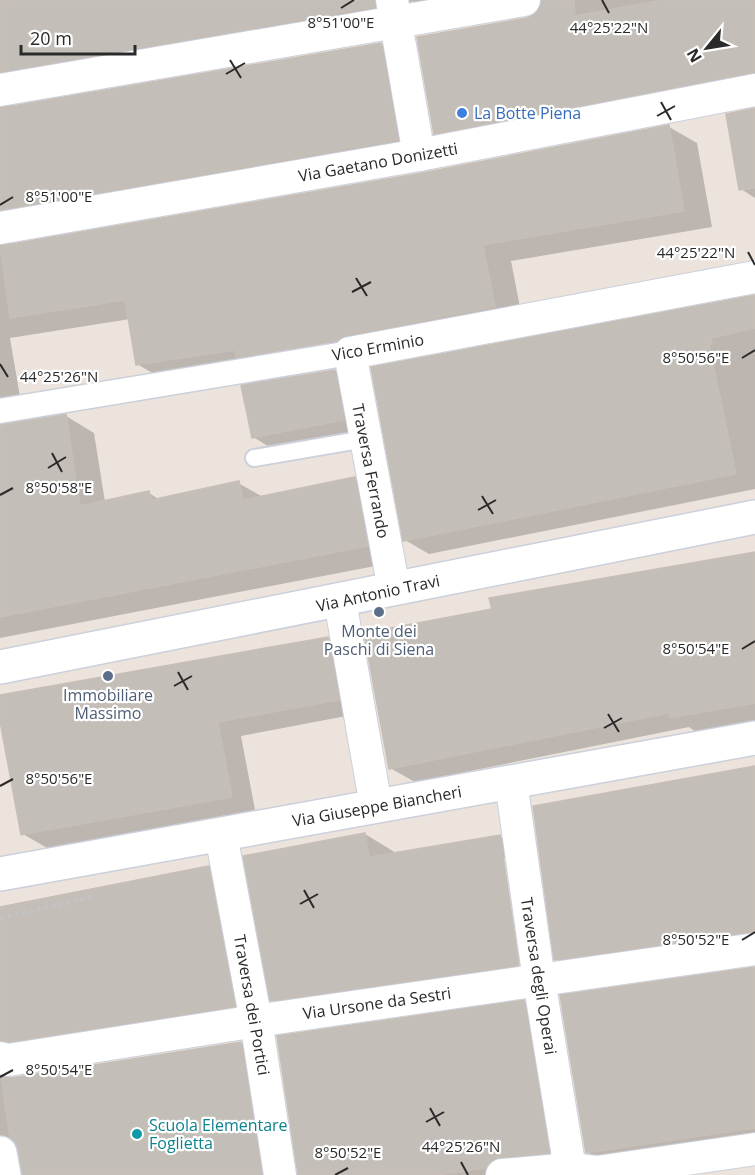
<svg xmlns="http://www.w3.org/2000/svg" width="755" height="1175" font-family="'Open Sans',sans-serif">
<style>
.shadow{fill:#0003;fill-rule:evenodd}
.building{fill:#c4beb8;stroke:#c7beb6;stroke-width:1.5}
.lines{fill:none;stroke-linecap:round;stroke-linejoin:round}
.service-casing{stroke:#cbd0db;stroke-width:20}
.pedestrian-casing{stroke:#cbd0db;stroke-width:27}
.minor-casing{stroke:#cbd0db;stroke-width:34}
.tertiary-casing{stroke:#cbd0db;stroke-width:36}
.path{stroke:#c3c3c3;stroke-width:4;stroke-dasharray:4.5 3;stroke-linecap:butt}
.service{stroke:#fff;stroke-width:16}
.pedestrian{stroke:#fff;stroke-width:24}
.minor{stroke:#fff;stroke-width:32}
.tertiary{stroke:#fff;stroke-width:33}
.ticks{fill:none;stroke:#2a2a2a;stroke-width:2}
.shop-dot{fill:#3f7fe0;stroke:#fff;stroke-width:2}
.service-dot{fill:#5c6f8a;stroke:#fff;stroke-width:2}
.culture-dot{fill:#0f9aa8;stroke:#fff;stroke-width:2}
.labels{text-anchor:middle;stroke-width:4.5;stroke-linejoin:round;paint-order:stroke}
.shop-label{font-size:16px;fill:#366cbe;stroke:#fff;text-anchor:start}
.street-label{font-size:16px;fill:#2a2a2a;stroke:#fff}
.service-label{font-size:16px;fill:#4e5e75;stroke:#fff}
.culture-label{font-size:16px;fill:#0d838f;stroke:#fff;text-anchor:start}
.ticks-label{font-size:15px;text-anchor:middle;fill:#2a2a2a;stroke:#fff;stroke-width:4.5;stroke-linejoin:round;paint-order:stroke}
</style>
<rect width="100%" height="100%" fill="#ebe3dc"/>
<g class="shadow">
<path d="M0,0H755V93L464,149L435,133L418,38L536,16L543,1L440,17L412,1L404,10L12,100L11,108L381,44L410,61L426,156L12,238L11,246L422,174L669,127L697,143L712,227L511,261L523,323L166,381L137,364L130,319L10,338L23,415L13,425L66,416L94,433L105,502L149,493L160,500L238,483L263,497L354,478L383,495L396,562L0,638Z"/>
<path d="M755,110V198L741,189Z"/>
<path d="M755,297V489L429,554L405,540Z"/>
<path d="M335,372L353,382L362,430L271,448L253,437Z"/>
<path d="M755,554V721L696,732L689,727L415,782L390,768L493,611Z"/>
<path d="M328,638L352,652L362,713L241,736L255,810L47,848L23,834L0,713V697Z"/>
<path d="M755,769V955L591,979L556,959Z"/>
<path d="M365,834L396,853L500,837L532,855L550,983L304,1018L272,1000ZM502,858H505L521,972L518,973Z"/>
<path d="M208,868L246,890L272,1027L0,1047V909Z"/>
<path d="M755,969V1153L622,1172L587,1152Z"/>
<path d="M524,1002L558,1022L582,1172L543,1175H299Z"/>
<path d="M241,1043L267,1058L285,1175H23L20,1151L15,1153L0,1175V1068L9,1073L11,1079Z"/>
</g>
<g class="building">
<path d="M0,0H374L375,7L0,72Z"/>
<path d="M542,0H574L575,16L662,0H755V72L434,134L417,37L527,18L536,13Z"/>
<path d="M381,43L398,140L0,210V108Z"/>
<path d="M755,108V188L739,190L726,114Z"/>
<path d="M669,125L684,211L483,245L495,307L347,335L337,341L236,357L235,350L136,365L125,300L10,318L0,246L422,173Z"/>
<path d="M755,295V328L711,338L712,344H709L736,474L403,541L371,367Z"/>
<path d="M335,370L344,420L252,438L241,385Z"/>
<path d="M66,414L80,506L149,491L151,500L239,481L243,500L355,477L368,546L0,617V425Z"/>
<path d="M755,552V703L670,718L669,713L389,769L364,633L492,609L489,598Z"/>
<path d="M328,637L339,700L218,722L232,797L21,835L0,721V695Z"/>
<path d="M755,766V931L554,960L533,806Z"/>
<path d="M365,833L369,857L500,835L519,965L270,1001L243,856Z"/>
<path d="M209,866L235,1006L9,1042L0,1041V907Z"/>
<path d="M755,967V1128L586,1153L560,995Z"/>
<path d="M524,1000L549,1153L500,1157L491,1161L485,1168L438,1175H298L277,1036Z"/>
<path d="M241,1042L262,1175H22L18,1150L10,1138L1,1077L11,1078Z"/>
</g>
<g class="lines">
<g class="service-casing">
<path id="service" d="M254,458L365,439"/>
</g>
<g class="pedestrian-casing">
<path id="pedestrian" d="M0,411L350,353"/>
</g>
<g class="minor-casing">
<g id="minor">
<path d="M392,0L419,155"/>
<path d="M0,90L524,0"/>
<path d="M0,228L419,155L755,90"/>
<path d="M394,589L350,353L755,277"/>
<path d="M340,601L376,806"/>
<path d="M511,782L539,980L570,1169"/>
<path d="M221,835L256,1021L280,1175"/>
<path d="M0,1058L8,1060L256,1021L755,949"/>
<path d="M502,1175L570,1169L597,1172L755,1149"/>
</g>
</g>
<g class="tertiary-casing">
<g id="tertiary">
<path d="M0,667L755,517"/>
<path d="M0,874L755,738"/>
<path d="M0,1153L4,1175"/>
</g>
</g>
<path class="path" d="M0,918L91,897"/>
<use href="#service" class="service"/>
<use href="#pedestrian" class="pedestrian"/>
<use href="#minor" class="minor"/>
<use href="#tertiary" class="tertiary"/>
</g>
<path class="ticks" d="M602,0L609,13M341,8L354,0M230,60L241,78M226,74L245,63M661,102L671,120M657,116L675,106M0,205L13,197M748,252L755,265M356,278L367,296M352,292L371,282M742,358L755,350M0,364L8,377M52,453L62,472M48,468L66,457M0,495L13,488M482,496L493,514M478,510L496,500M742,649L755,641M178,672L188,690M174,686L192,676M608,714L619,732M604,728L622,718M0,786L13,779M304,890L314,908M300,904L318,894M742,940L755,932M0,1077L13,1070M430,1108L440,1126M426,1122L444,1112M461,1162L468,1175M335,1175L348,1168"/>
<circle class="shop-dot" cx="462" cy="113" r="6"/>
<g class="service-dot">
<circle cx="379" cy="612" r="6"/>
<circle cx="108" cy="676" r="6"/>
</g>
<circle class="culture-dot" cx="137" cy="1134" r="6"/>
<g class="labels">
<g class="shop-label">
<text x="474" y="119">La Botte Piena</text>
</g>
<g class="street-label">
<text transform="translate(378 162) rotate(-10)" y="6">Via Gaetano Donizetti</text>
<text transform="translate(378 347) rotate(-10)" y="6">Vico Erminio</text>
<text transform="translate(371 471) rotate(79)" y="6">Traversa Ferrando</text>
<text transform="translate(378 593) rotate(-12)" y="6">Via Antonio Travi</text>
<text transform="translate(377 806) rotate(-10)" y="6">Via Giuseppe Biancheri</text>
<text transform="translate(539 976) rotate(81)" y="6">Traversa degli Operai</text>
<text transform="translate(377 1003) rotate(-8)" y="6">Via Ursone da Sestri</text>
<text transform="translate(252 1005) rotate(80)" y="6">Traversa dei Portici</text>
</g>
<g class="service-label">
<text x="379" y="637">Monte dei<tspan x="379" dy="18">Paschi di Siena</tspan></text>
<text x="108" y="701">Immobiliare<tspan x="108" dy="18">Massimo</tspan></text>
</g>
<g class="culture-label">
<text x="149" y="1131">Scuola Elementare<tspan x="149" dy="18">Foglietta</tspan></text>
</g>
</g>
<g class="ticks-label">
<text x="341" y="28">8°51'00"E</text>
<text x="609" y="33">44°25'22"N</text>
<text x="59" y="202">8°51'00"E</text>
<text x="696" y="258">44°25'22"N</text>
<text x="696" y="363">8°50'56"E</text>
<text x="59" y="382">44°25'26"N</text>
<text x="59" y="493">8°50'58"E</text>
<text x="696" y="654">8°50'54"E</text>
<text x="59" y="784">8°50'56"E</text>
<text x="696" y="945">8°50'52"E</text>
<text x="59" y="1075">8°50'54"E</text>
<text x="461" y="1152">44°25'26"N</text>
<text x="348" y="1158">8°50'52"E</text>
</g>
<g transform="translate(707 48) rotate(240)" stroke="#ffffff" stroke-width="4.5" paint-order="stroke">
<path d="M0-4.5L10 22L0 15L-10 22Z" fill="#2a2a2a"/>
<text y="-9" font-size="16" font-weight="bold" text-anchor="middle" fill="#2a2a2a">N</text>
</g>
<path d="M21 45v9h114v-9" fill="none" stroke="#2a2a2a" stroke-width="3"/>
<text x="30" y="45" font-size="18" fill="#2a2a2a" stroke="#ffffff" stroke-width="4.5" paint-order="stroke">20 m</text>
</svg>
